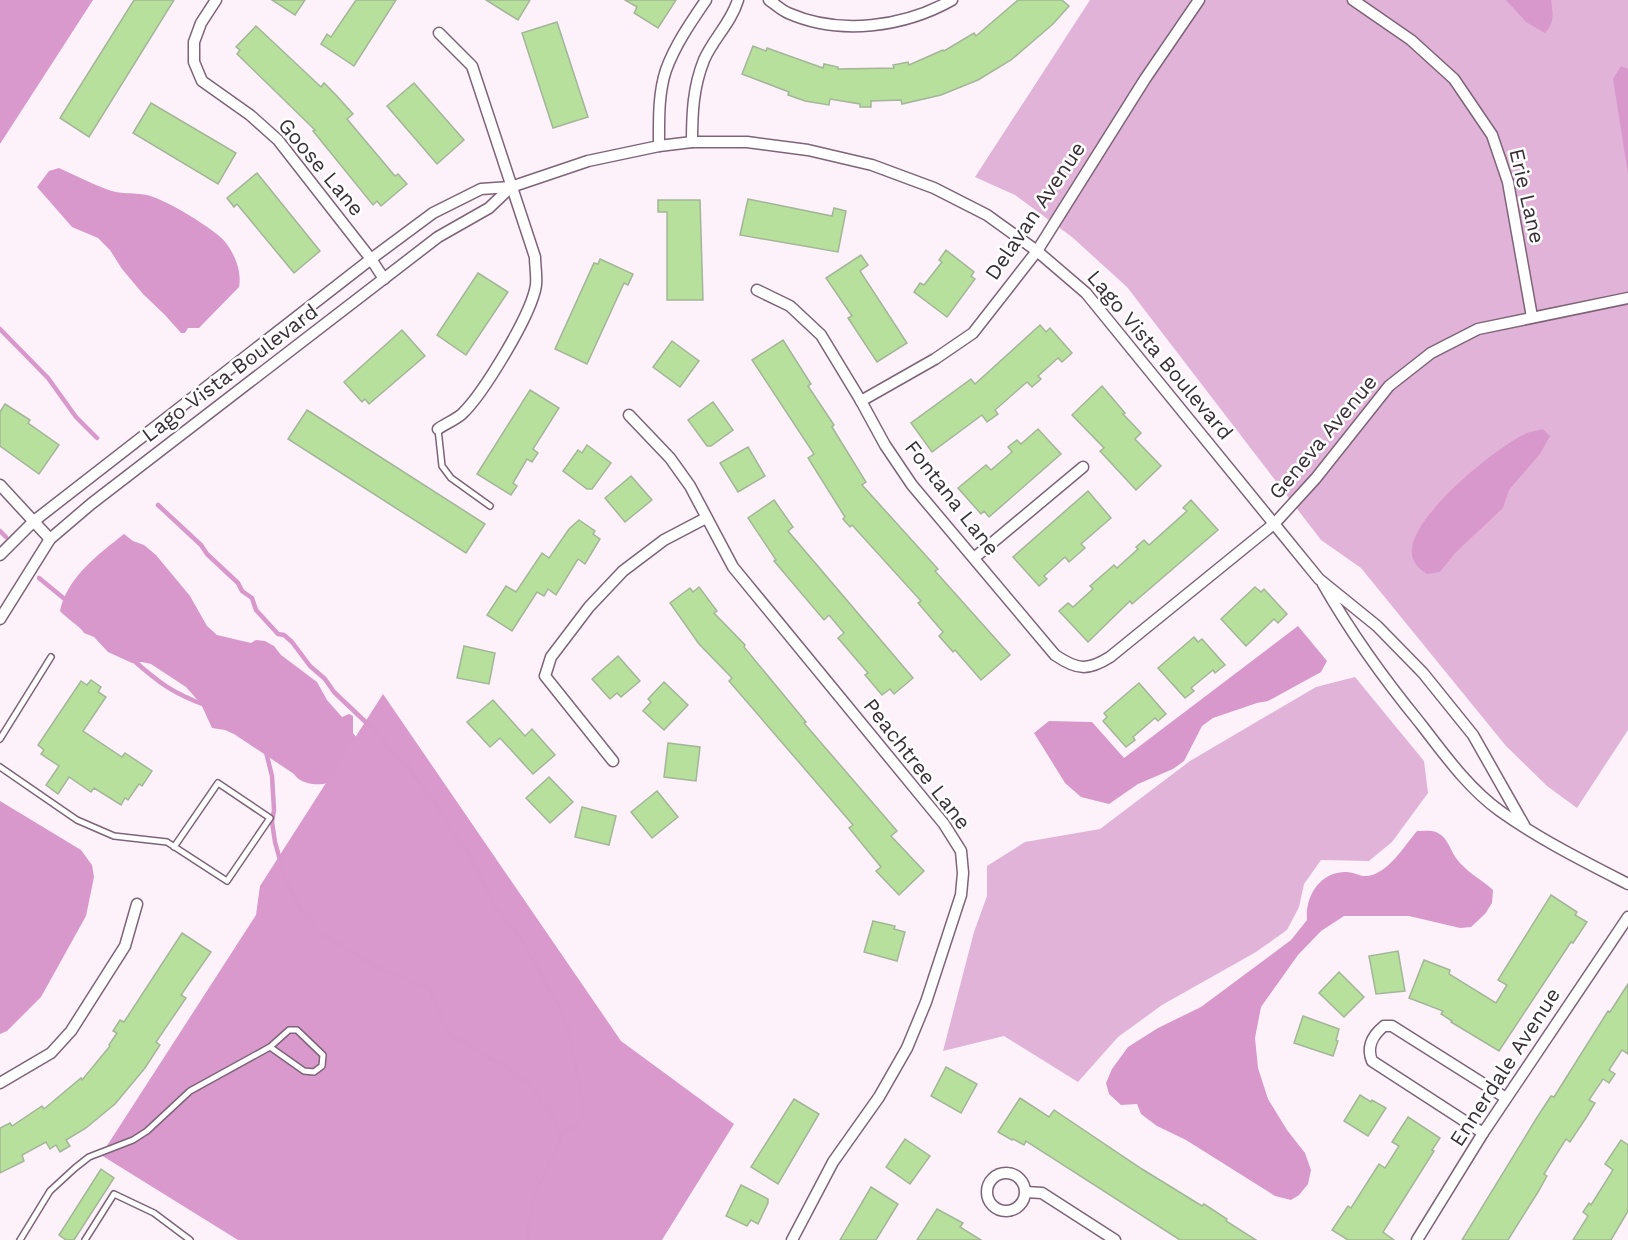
<svg xmlns="http://www.w3.org/2000/svg" width="1628" height="1240" font-family="'Work Sans',sans-serif">
<style>
.green{fill:#e2b3d8}
.forest{fill:#da99cd}
.water{fill:#d998cc}
.lines{fill:none;stroke-linecap:round;stroke-linejoin:round}
.stream{stroke:#d998cc;stroke-width:4.5}
.building{fill:#b6e09b;stroke:#a4b59a;stroke-width:1.5}
.service-casing{stroke:#7d6478;stroke-width:8}
.minor-casing{stroke:#7d6478;stroke-width:13}
.service{stroke:#fff;stroke-width:5}
.minor{stroke:#fff;stroke-width:10}
.labels{text-anchor:middle;stroke-width:5;stroke-linejoin:round;paint-order:stroke}
.street-label{font-size:21px;fill:#392f37;stroke:#fff}
</style>
<rect width="100%" height="100%" fill="#fdf2fa"/>
<g class="green">
<path d="M1090,0H1628V730L1577,808L1547,786L1506,746L1361,568L1321,540L1127,287L1072,237L1015,195L975,177Z"/>
<path d="M1355,677L1424,761L1428,793L1392,842L1369,861L1321,860L1304,884L1299,907L1287,930L1256,952L1162,1005L1118,1037L1078,1082L1004,1036L943,1051L974,932L987,896V866L1025,842L1100,829L1190,761L1316,687Z"/>
</g>
<g class="forest">
<path d="M0,0H93L0,144Z"/>
<path d="M383,694L621,1041L734,1124L662,1240H238L101,1155L256,915L260,886Z"/>
</g>
<g class="water">
<path d="M1506,0H1551C1553,14 1555,22 1545,33L1526,22Z"/>
<path d="M1621,66L1628,69V174L1613,79Z"/>
<path d="M59,168C75,175 90,183 106,189C119,195 133,192 147,195C163,198 217,230 226,243C235,255 242,272 239,287L199,328H188L185,333H181L165,315L143,294L122,269L110,250L98,238L72,227L37,187L49,171Z"/>
<path d="M1543,429L1550,436L1540,454L1509,490L1503,508L1455,553L1440,572L1427,574C1418,568 1410,560 1412,548C1416,513 1491,452 1521,436C1527,432 1536,431 1543,429Z"/>
<path d="M124,534L133,541L144,545L156,555L190,596L207,626L217,635L251,643L256,640L265,641L274,646L281,655L317,682L327,700L342,717L349,714L353,716V733L357,738L328,783C317,786 300,784 294,774L234,734L225,730L212,728L201,704L186,687L151,664L142,662L132,663L108,652L94,637L84,633C81,627 66,618 60,611C67,577 99,554 124,534Z"/>
<path d="M1298,626L1327,661L1321,672L1268,701L1257,703L1213,718L1202,726L1184,761L1173,769L1138,784L1109,804L1081,797L1065,783L1034,733L1049,721L1092,722L1124,758Z"/>
<path d="M0,801L81,850L92,865L94,877L86,916L41,997L7,1031L0,1034Z"/>
<path d="M1417,831C1422,831 1431,830 1436,832C1448,837 1450,850 1456,858C1466,872 1481,879 1493,890L1492,903L1485,914L1471,927L1460,928L1409,916H1344L1321,931L1298,955L1261,1007L1255,1038L1258,1068L1268,1099L1287,1130L1305,1153L1311,1170L1308,1184L1299,1195L1291,1200L1275,1196L1186,1140L1157,1126L1141,1114L1137,1104L1121,1105L1109,1094L1106,1083L1112,1069L1128,1047L1158,1028L1201,1007L1291,940L1307,920C1305,897 1319,873 1344,872C1357,871 1360,880 1375,874C1393,866 1405,845 1417,831Z"/>
</g>
<g class="lines">
<g class="stream">
<path d="M0,329L48,378L76,417L97,438"/>
<path d="M158,505L201,545L207,554L238,583L242,591L252,598L256,610L278,634L284,635L292,642L310,666L325,679L334,692L373,729L383,741L386,746L406,764L442,813L449,827L469,854L473,865L477,867L494,906L520,936L562,1012L571,1041L583,1103L582,1116L576,1125L560,1134"/>
<path d="M0,531L6,537"/>
<path d="M39,578L67,601"/>
<path d="M132,659C158,682 172,693 205,705"/>
<path d="M266,752L272,776L274,810L272,822L275,842L285,878L300,909L323,935L376,966L431,990L447,1032L506,1067L530,1085L547,1108L560,1134L561,1140L534,1195L528,1234L529,1240"/>
</g>
</g>
<g class="building">
<path d="M134,0H174L89,137L60,118Z"/>
<path d="M272,0H305L295,15Z"/>
<path d="M356,0H396L354,66L321,44L327,34L331,37Z"/>
<path d="M486,0H530L518,20Z"/>
<path d="M625,0H676L658,28L634,13L637,7Z"/>
<path d="M1018,0H1062L1069,6L1053,24L1011,60L978,80L941,95L902,104L901,100L871,101V107H860V104L830,99L829,105L805,101L788,95L789,92L742,74L753,46L766,51L767,48L823,68L824,64L838,67V69L894,68L893,65L908,62L909,65L943,50L944,51L974,33L976,36Z"/>
<path d="M557,22L588,117L553,128L522,33Z"/>
<path d="M256,26L321,87L324,83L336,95L353,114L347,119L395,176L398,174L407,184L381,206L377,201L373,205L313,131L315,130L237,54L240,50L236,47Z"/>
<path d="M414,83L464,140L437,164L387,106Z"/>
<path d="M151,103L236,153L218,184L133,133Z"/>
<path d="M257,173L320,251L294,273L237,204L234,207L227,198Z"/>
<path d="M748,199L832,216L834,208L846,211L838,252L740,235Z"/>
<path d="M658,200H700L703,300H667V212H658Z"/>
<path d="M946,250L974,272L971,276L975,279L947,317L914,292L920,283L924,285L942,262L939,260Z"/>
<path d="M861,255L868,265L860,271L907,343L877,362L848,318L852,316L826,278Z"/>
<path d="M600,259L633,274L628,285L624,283L587,364L555,349L594,263L598,264Z"/>
<path d="M478,273L508,292L466,355L437,335Z"/>
<path d="M1040,325L1046,332L1050,328L1072,353L1062,362L1058,358L1038,376L1041,379L1032,387L1027,382L995,410L998,414L987,422L982,415L932,452L911,423L971,379L975,384Z"/>
<path d="M402,330L425,356L369,404L365,399L362,402L344,382Z"/>
<path d="M783,340L811,384L808,386L834,425L832,427L866,482L862,485L938,569L935,571L1010,655L981,680L955,650L953,652L939,636L943,632L918,603L921,601L852,525L850,527L843,519L845,517L808,458L814,454L752,360Z"/>
<path d="M672,341L699,361L680,387L653,367Z"/>
<path d="M1102,386L1125,413L1123,414L1141,433L1135,439L1161,466L1136,490L1100,451L1104,448L1072,415Z"/>
<path d="M530,390L559,408L533,449L538,453L532,462L527,459L513,483L517,486L511,495L477,474Z"/>
<path d="M713,402L733,430L711,446H707L688,420Z"/>
<path d="M5,404L30,420L28,423L59,445L39,474L0,446V412Z"/>
<path d="M307,410L485,524L466,553L288,439Z"/>
<path d="M1038,429L1061,454L989,517L984,511L981,514L958,488L986,465L991,470L1012,452L1008,447L1017,440L1021,444Z"/>
<path d="M587,445L611,463L592,489H587L563,471L578,450L582,453Z"/>
<path d="M748,447L765,476L738,492L720,463Z"/>
<path d="M631,476L652,500L625,522L605,498Z"/>
<path d="M1088,491L1111,518L1081,544L1085,548L1069,562L1065,557L1044,576L1047,579L1039,586L1013,557Z"/>
<path d="M774,500L793,527L788,531L913,678L894,694L890,689L882,695L865,675L868,673L838,638L844,633L829,615L824,620L774,561L776,560L748,518Z"/>
<path d="M1191,500L1218,530L1132,604L1130,601L1088,642L1059,611L1068,603L1073,607L1093,589L1090,586L1114,565L1117,568L1138,549L1136,547L1144,540L1149,545L1187,511L1183,508Z"/>
<path d="M579,520L595,531L593,534L600,539L585,564L578,559L556,595L548,589L544,596L537,592L512,631L487,615L506,586L516,592L542,553L549,558L569,529Z"/>
<path d="M699,587L717,611L714,613L745,645L744,647L806,722L804,723L897,831L891,836L924,871L899,895L876,871L881,867L849,828L853,825L729,681L732,678L699,644L670,603L690,588L693,592Z"/>
<path d="M1255,587L1261,592L1264,589L1287,614L1278,623L1274,619L1246,646L1221,619Z"/>
<path d="M1194,637L1198,642L1202,639L1225,665L1215,673L1213,670L1191,688L1194,691L1185,698L1158,668Z"/>
<path d="M464,646L495,653L489,684L457,678Z"/>
<path d="M618,656L640,681L621,697L617,693L610,699L592,679Z"/>
<path d="M91,680L101,687L98,692L106,697L83,731L122,757L125,753L152,771L142,786L139,784L128,800L125,798L121,805L94,788L91,792L69,777L58,794L46,785L59,766L41,754L44,750L38,745L81,681L87,685Z"/>
<path d="M664,682L688,705L664,730L643,711L651,702L648,699Z"/>
<path d="M1139,683L1166,714L1158,721L1155,718L1133,737L1135,740L1126,747L1103,721L1107,717L1104,713Z"/>
<path d="M493,700L525,736L532,729L555,755L533,774L500,738L490,747L467,722Z"/>
<path d="M668,743L700,747L696,781L664,777Z"/>
<path d="M549,777L573,802L550,823L526,798Z"/>
<path d="M657,791L678,817L652,838L631,812Z"/>
<path d="M582,807L616,816L609,845L575,837Z"/>
<path d="M1551,895L1577,912L1575,915L1587,922L1573,943L1571,942L1499,1051L1451,1022L1452,1021L1441,1014L1443,1011L1409,998L1424,960L1450,970L1449,974L1496,1003L1507,985L1498,980Z"/>
<path d="M873,921L895,926L894,929L905,932L897,961L864,952Z"/>
<path d="M182,933L211,952L181,995L186,998L156,1042L160,1045L145,1068L115,1104L86,1128L66,1140L70,1146L60,1152L56,1145L50,1149L46,1142L22,1155L24,1161L0,1173V1128L10,1123L12,1126L42,1106L44,1109L81,1078L82,1080L110,1046L109,1045L117,1033L113,1031L120,1020L124,1022Z"/>
<path d="M1398,951L1405,991L1376,994L1369,956Z"/>
<path d="M1339,972L1364,997L1344,1017L1319,993Z"/>
<path d="M1628,984V1054L1622,1050L1609,1070L1615,1074L1609,1083L1603,1079L1589,1100L1595,1103L1586,1118L1570,1142L1566,1139L1544,1174L1547,1176L1538,1192L1508,1240H1462L1536,1119L1551,1096L1554,1097L1608,1011L1610,1012Z"/>
<path d="M1303,1016L1339,1029L1336,1040L1338,1041L1333,1056L1294,1043Z"/>
<path d="M946,1067L977,1084L961,1113L931,1096Z"/>
<path d="M1360,1095L1371,1102L1372,1100L1386,1108L1368,1136L1344,1121Z"/>
<path d="M1020,1098L1049,1117L1054,1110L1142,1169L1202,1206L1204,1204L1227,1219L1226,1221L1256,1240H1180L1026,1141L1024,1145L1013,1139L1012,1140L998,1132Z"/>
<path d="M794,1099L819,1114L778,1184L751,1167Z"/>
<path d="M1408,1117L1440,1138L1432,1150L1434,1151L1383,1232L1394,1240H1348L1332,1230L1348,1206L1351,1208L1379,1164L1385,1168L1399,1146L1392,1142Z"/>
<path d="M905,1139L930,1156L910,1184L886,1167Z"/>
<path d="M1621,1140L1628,1145V1211L1611,1240H1573L1588,1216L1583,1212L1589,1203L1591,1205L1613,1170L1605,1164Z"/>
<path d="M101,1169L114,1178L74,1240H66L59,1235Z"/>
<path d="M741,1185L768,1199V1203L758,1224L751,1220L747,1226L726,1216Z"/>
<path d="M871,1187L898,1204L876,1240H840Z"/>
<path d="M937,1209L963,1223L960,1227L981,1240H917Z"/>
</g>
<g class="lines">
<g class="service-casing">
<g id="service">
<path d="M438,429L442,466L451,478L490,506"/>
<path d="M0,739L51,657"/>
<path d="M0,767L77,820L114,836L167,842L227,881L270,818L218,783L174,847"/>
<path d="M20,1240L50,1191L75,1168L89,1157L133,1140L147,1131L190,1091L270,1047L289,1030H297L323,1055L322,1066L314,1072L304,1071L270,1047"/>
<path d="M85,1240L114,1194L154,1213L190,1240"/>
</g>
</g>
<g class="minor-casing">
<g id="minor">
<path d="M216,0L201,23L194,42V62L202,81L250,115L278,140L371,259L384,279"/>
<path d="M769,0C775,4 781,10 788,13C840,36 904,27 952,0"/>
<path d="M1353,0L1411,40L1454,79L1492,135L1508,182L1532,317"/>
<path d="M692,142C692,114 693,87 704,60C713,39 731,23 738,0"/>
<path d="M659,146C659,121 658,94 666,70C675,45 691,22 706,0"/>
<path d="M757,290L790,306L821,335L861,401L885,445L912,485L1055,655C1077,670 1088,671 1110,657L1275,523L1316,478L1389,386L1431,353L1478,329L1628,298"/>
<path d="M861,401L935,359L973,333L1037,251L1145,79L1199,0"/>
<path d="M629,415L670,458L690,486L733,567L944,824L961,851L963,873L961,895L926,1002L907,1048L879,1097L833,1162L792,1240"/>
<path d="M438,429C445,424 455,420 462,414C483,394 532,314 536,285C537,276 535,266 535,257L472,66L439,33"/>
<path d="M0,485L50,539"/>
<path d="M0,555L34,521L371,259L433,213L481,189L511,187L588,161L659,146L692,142H747L808,150L872,165L934,188L987,215L1037,251L1086,293L1319,579L1377,626L1423,673L1473,735L1524,825"/>
<path d="M974,558L1083,467"/>
<path d="M1323,584C1351,633 1384,679 1420,723C1444,754 1468,788 1500,811C1539,839 1585,862 1628,884"/>
<path d="M0,619L50,539L91,504L438,237L489,208L511,187"/>
<path d="M613,761L545,676L551,657L589,607L623,571L664,540L706,518"/>
<path d="M0,1083L51,1053L71,1031L125,946L137,904"/>
<path d="M1483,1133L1372,1061C1366,1046 1373,1035 1384,1026H1392L1506,1098"/>
<circle cx="1006" cy="1192" r="19"/>
<path d="M1026,1192L1042,1193L1115,1240"/>
<path d="M1417,1240L1483,1133L1628,917"/>
</g>
</g>
<use href="#service" class="service"/>
<use href="#minor" class="minor"/>
</g>
<g class="labels">
<g class="street-label">
<text transform="translate(321 167) rotate(50)" y="7">Goose Lane</text>
<text transform="translate(1527 196) rotate(77)" y="7">Erie Lane</text>
<text transform="translate(1035 211) rotate(-56)" y="7">Delavan Avenue</text>
<text transform="translate(1160 355) rotate(50)" y="7">Lago Vista Boulevard</text>
<text transform="translate(230 373) rotate(-37)" y="7">Lago Vista Boulevard</text>
<text transform="translate(1323 437) rotate(-50)" y="7">Geneva Avenue</text>
<text transform="translate(952 498) rotate(52)" y="7">Fontana Lane</text>
<text transform="translate(917 764) rotate(52)" y="7">Peachtree Lane</text>
<text transform="translate(1505 1067) rotate(-57)" y="7">Ennerdale Avenue</text>
</g>
</g>
</svg>
